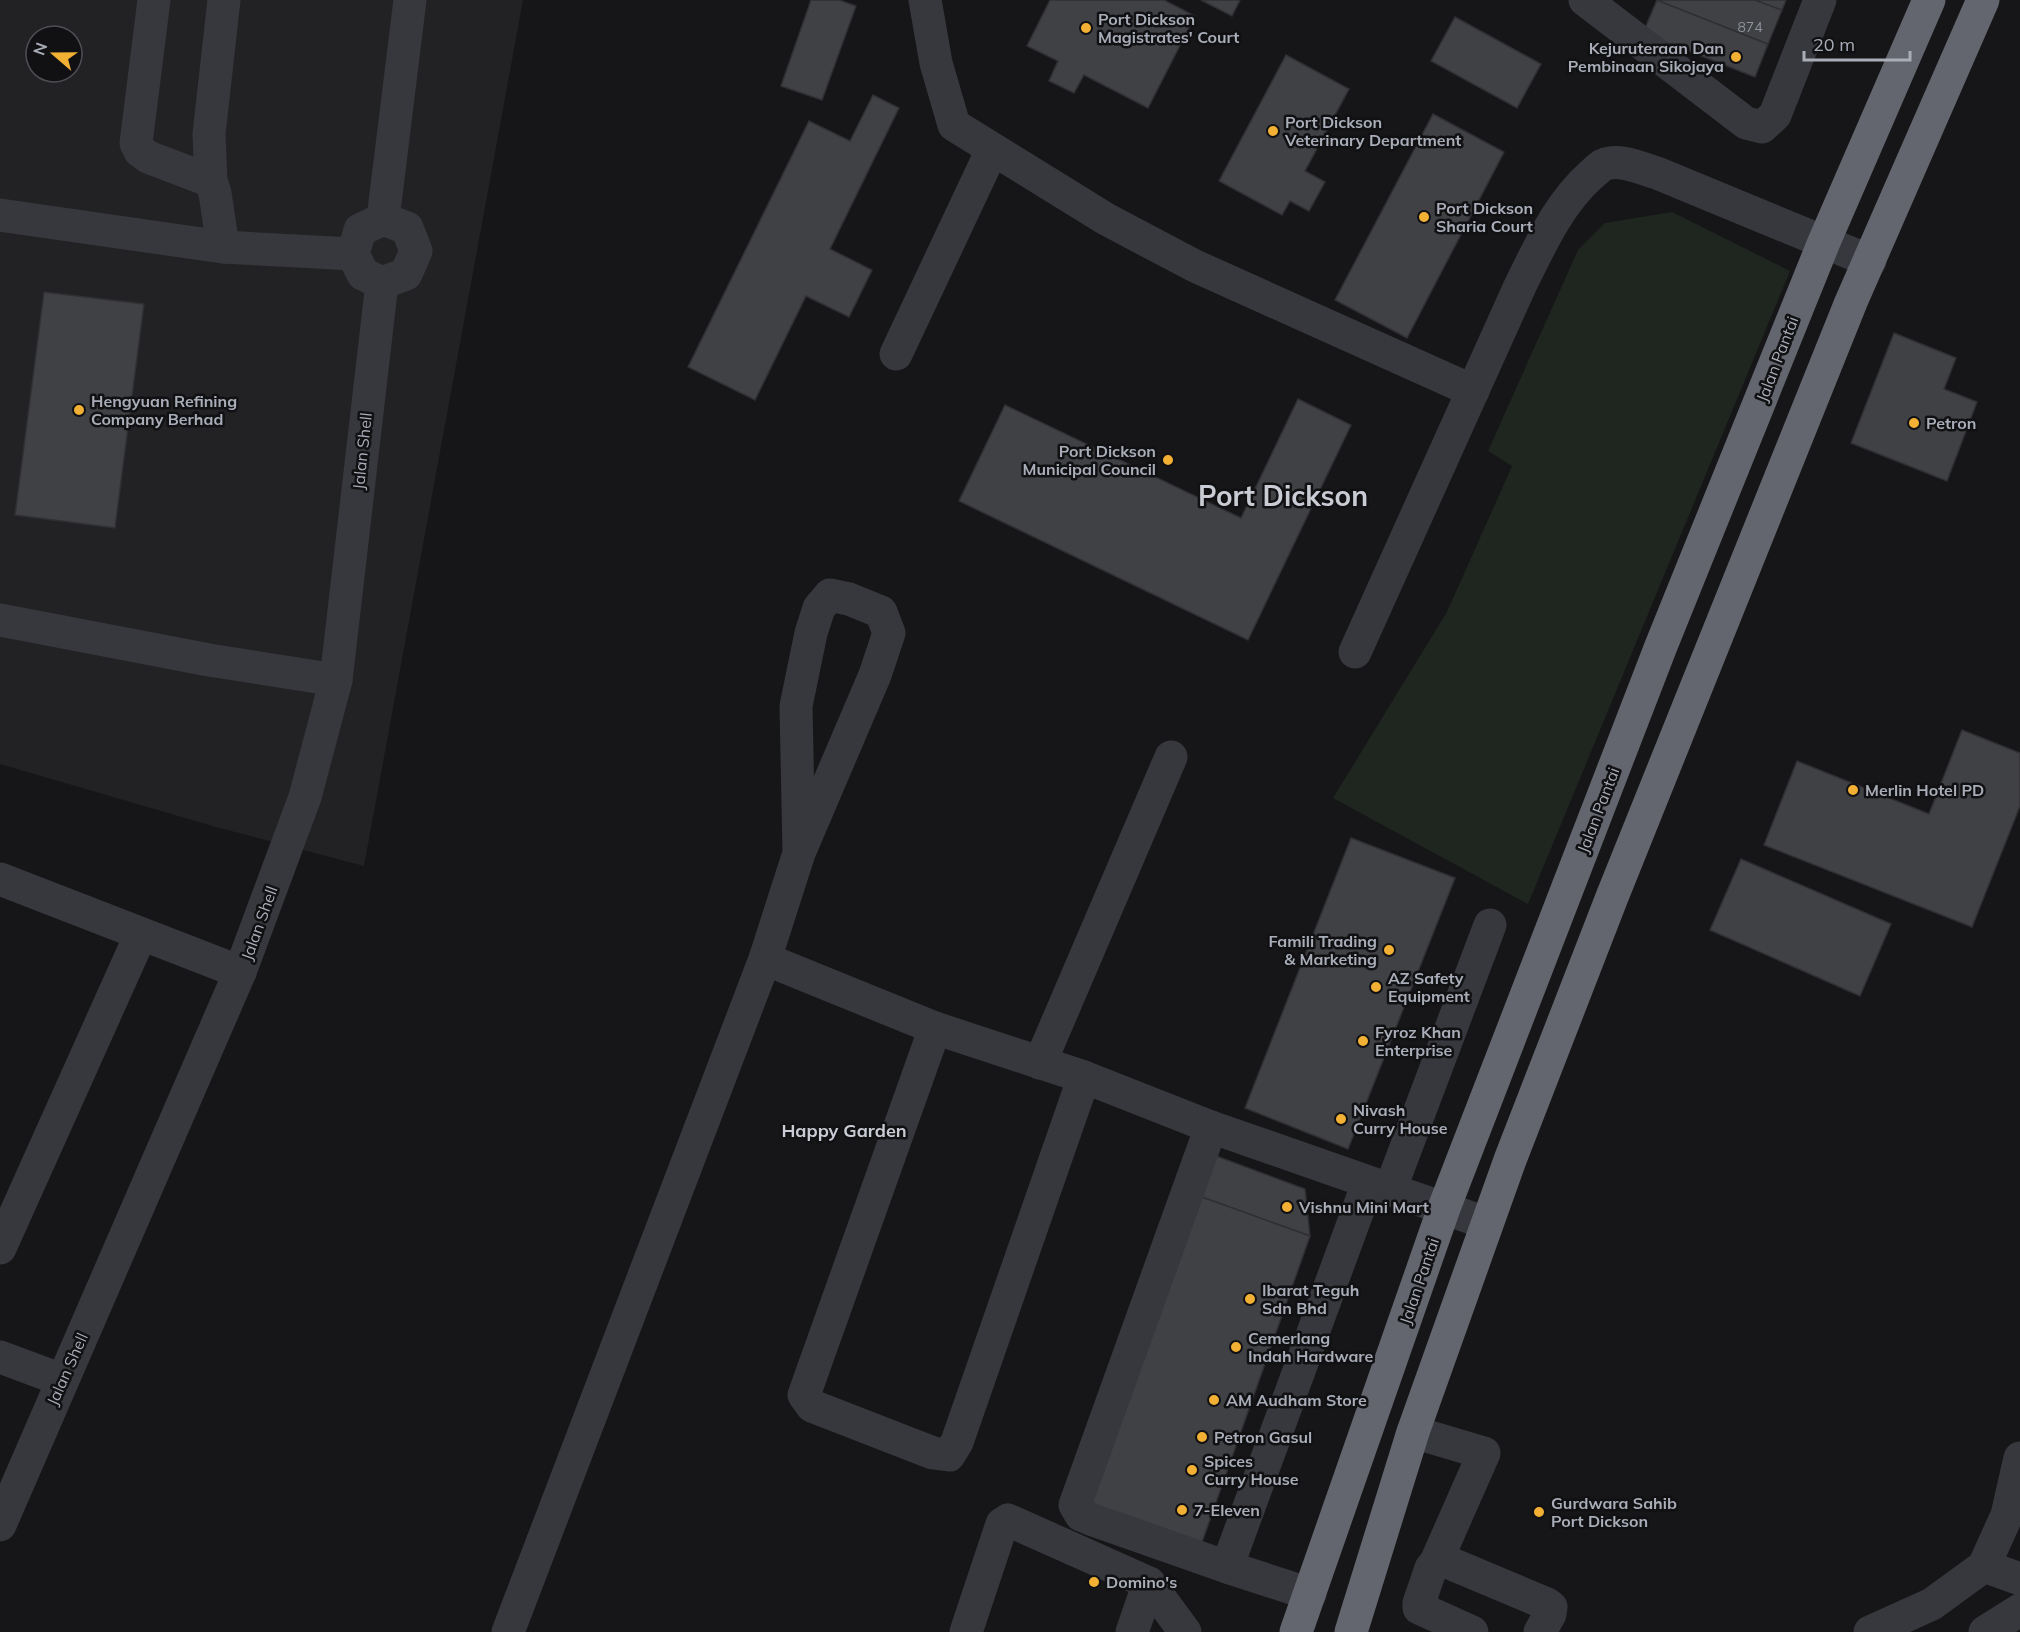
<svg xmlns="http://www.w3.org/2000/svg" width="2020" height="1632" font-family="Mulish,sans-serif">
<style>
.built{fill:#222225;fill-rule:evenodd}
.green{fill:#1e261f}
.building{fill:#404145;stroke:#303034;stroke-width:1.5}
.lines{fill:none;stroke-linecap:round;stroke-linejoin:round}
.minor{stroke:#37383d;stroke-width:33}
.highway{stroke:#63666e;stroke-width:33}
.poi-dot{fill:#f2b134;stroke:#111113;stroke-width:2}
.labels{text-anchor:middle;stroke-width:5;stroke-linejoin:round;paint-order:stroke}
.number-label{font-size:14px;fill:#8e929b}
.poi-label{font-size:16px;font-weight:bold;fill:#a8adb8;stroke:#111113;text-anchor:start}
.street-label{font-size:16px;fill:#a8adb8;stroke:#111113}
.neighbourhood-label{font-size:18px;font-weight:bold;fill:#c9ccd4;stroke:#111113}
.town-label{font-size:28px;font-weight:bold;fill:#c9ccd4;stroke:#111113}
</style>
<rect width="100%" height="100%" fill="#161618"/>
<path class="built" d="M0,0H523L364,866L216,827L0,764ZM36,36H72V72H36Z"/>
<path class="green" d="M1672,212L1790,271L1528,904L1333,798L1447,612L1512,466L1488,451L1578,250L1605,223Z"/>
<g class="building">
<path d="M811,0H839L856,6L822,100L781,86Z"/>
<path d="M1050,0H1164L1195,16L1148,108L1084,75L1074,93L1049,81L1058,61L1027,46Z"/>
<path d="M1201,0H1240L1232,16Z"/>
<path d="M1657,0L1768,44L1755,77L1643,33Z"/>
<path d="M1657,0H1755L1782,10L1768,44Z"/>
<path d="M1755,0H1786L1782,10Z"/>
<path d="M1455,17L1541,64L1517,108L1431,61Z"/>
<path d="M1286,55L1349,89L1305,171L1325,182L1309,211L1290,201L1282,215L1219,181Z"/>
<path d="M873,95L899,108L830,249L872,270L849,317L806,296L755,400L688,367L809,121L850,141Z"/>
<path d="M1433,114L1504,152L1407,338L1335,300Z"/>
<path d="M44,292L144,304L115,528L15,515Z"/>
<path d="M1894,333L1956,358L1944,389L1977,402L1947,481L1851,443Z"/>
<path d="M1298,399L1351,425L1248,640L959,501L1005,405L1241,518Z"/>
<path d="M1962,730L2020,753V806L1972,927L1764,845L1797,761L1929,814Z"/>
<path d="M1351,838L1455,878L1348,1149L1245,1108Z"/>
<path d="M1741,859L1891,924L1860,996L1710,930Z"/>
<path d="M1211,1154L1305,1189L1310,1236L1199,1196Z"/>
<path d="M1199,1196L1310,1236L1201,1545L1083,1502Z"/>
</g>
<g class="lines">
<g class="minor">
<path d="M154,0L136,143L140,151L148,157L211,181"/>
<path d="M925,0L936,63L954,125L1106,219L1195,266L1473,391"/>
<path d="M1585,0L1746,123L1762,127L1775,115L1820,0"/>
<path d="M0,215L223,247L353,254"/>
<path d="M383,219L410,0"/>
<path d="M383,219L407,228L416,251L406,274L382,283L363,274L353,254L360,230Z"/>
<path d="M223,247L215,193L211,181L209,134L224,0"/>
<path d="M896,354L992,150"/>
<path d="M0,620L209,660L336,680"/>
<path d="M1355,652L1520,286C1540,246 1558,204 1592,174C1595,172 1599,167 1603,165C1620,158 1640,168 1657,173L1870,261"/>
<path d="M0,879L240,972"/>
<path d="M765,959L935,1028L1084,1077L1211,1127L1486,1223"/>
<path d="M935,1028L804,1395L812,1406L933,1453L949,1455L957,1442L1084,1077"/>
<path d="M1040,1063L1171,757"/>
<path d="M1211,1127L1075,1505L1081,1515L1093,1520L1227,1567"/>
<path d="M1390,1190L1490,925"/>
<path d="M0,1248L141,934"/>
<path d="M0,1357L62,1380"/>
<path d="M1413,1432L1484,1453L1436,1562L1431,1568L1419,1603V1608L1472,1632"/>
<path d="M0,1525L240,972L305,797L336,680L382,283"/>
<path d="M1436,1562L1440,1559L1547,1604L1551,1607L1550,1614L1540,1632"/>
<path d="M1984,1566L2020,1579"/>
<path d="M1310,1594L1227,1567L1368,1183"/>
<path d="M508,1632L765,959L799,853L875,675L889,633L881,612L849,599L830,595L819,608L811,633L796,706L799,853"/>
<path d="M966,1632L1002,1524L1008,1520L1149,1583L1185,1632"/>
<path d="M1132,1632L1149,1583"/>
<path d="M1870,1632L1932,1604L1984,1566L2007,1515L2020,1458"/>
<path d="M1985,1632L2020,1610"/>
</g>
<g class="highway">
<path d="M1296,1632L1444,1208L1661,646L1824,242L1929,0"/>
<path d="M1351,1632L1413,1432L1510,1160L1612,897L1851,302L1983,0"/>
</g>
</g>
<g class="poi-dot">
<circle cx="1086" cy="28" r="6"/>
<circle cx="1736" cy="57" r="6"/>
<circle cx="1273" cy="131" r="6"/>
<circle cx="1424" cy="217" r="6"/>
<circle cx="79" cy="410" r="6"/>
<circle cx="1914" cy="423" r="6"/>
<circle cx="1168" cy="460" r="6"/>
<circle cx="1853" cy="790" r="6"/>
<circle cx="1389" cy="950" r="6"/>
<circle cx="1376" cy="987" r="6"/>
<circle cx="1363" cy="1041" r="6"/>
<circle cx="1341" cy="1119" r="6"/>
<circle cx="1287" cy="1207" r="6"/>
<circle cx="1250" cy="1299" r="6"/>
<circle cx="1236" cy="1347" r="6"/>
<circle cx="1214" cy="1400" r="6"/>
<circle cx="1202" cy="1437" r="6"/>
<circle cx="1192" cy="1470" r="6"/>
<circle cx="1182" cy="1510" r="6"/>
<circle cx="1539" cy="1512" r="6"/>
<circle cx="1094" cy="1582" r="6"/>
</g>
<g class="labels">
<g class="number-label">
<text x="1750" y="32">874</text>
</g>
<g class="poi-label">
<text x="1098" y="25">Port Dickson<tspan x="1098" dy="18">Magistrates' Court</tspan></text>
<text x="1724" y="54" text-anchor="end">Kejuruteraan Dan<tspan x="1724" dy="18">Pembinaan Sikojaya</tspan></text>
<text x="1285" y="128">Port Dickson<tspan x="1285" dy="18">Veterinary Department</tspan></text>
<text x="1436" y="214">Port Dickson<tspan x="1436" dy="18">Sharia Court</tspan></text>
<text x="91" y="407">Hengyuan Refining<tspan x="91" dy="18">Company Berhad</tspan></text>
<text x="1926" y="429">Petron</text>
<text x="1156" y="457" text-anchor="end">Port Dickson<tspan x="1156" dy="18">Municipal Council</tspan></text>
<text x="1865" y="796">Merlin Hotel PD</text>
<text x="1377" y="947" text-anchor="end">Famili Trading<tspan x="1377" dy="18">&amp; Marketing</tspan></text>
<text x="1388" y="984">AZ Safety<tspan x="1388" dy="18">Equipment</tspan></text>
<text x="1375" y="1038">Fyroz Khan<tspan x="1375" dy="18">Enterprise</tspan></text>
<text x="1353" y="1116">Nivash<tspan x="1353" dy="18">Curry House</tspan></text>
<text x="1299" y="1213">Vishnu Mini Mart</text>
<text x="1262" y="1296">Ibarat Teguh<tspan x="1262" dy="18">Sdn Bhd</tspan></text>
<text x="1248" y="1344">Cemerlang<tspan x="1248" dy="18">Indah Hardware</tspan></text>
<text x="1226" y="1406">AM Audham Store</text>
<text x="1214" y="1443">Petron Gasul</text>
<text x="1204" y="1467">Spices<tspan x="1204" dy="18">Curry House</tspan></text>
<text x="1551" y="1509">Gurdwara Sahib<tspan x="1551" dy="18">Port Dickson</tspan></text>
<text x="1194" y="1516">7-Eleven</text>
<text x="1106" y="1588">Domino's</text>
</g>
<g class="street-label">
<text transform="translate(1777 359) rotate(-69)" y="6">Jalan Pantai</text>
<text transform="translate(362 451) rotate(-84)" y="6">Jalan Shell</text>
<text transform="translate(1598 810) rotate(-69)" y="6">Jalan Pantai</text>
<text transform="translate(259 923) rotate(-70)" y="6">Jalan Shell</text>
<text transform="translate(1419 1281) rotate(-71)" y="6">Jalan Pantai</text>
<text transform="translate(67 1369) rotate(-66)" y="6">Jalan Shell</text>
</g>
<g class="neighbourhood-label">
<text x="844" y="1137">Happy Garden</text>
</g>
<g class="town-label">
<text x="1283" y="506">Port Dickson</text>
</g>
</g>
<g transform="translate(54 54) rotate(290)"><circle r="28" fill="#111113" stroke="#4d4f55" stroke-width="1.5"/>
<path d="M0-4.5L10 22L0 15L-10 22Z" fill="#f2b134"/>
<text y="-9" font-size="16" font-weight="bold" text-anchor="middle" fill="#a8adb8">N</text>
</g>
<path d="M1804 51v9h106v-9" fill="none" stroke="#a8adb8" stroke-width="3"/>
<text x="1813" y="51" font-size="18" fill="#a8adb8" stroke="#111113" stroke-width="4.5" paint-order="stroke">20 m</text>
</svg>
